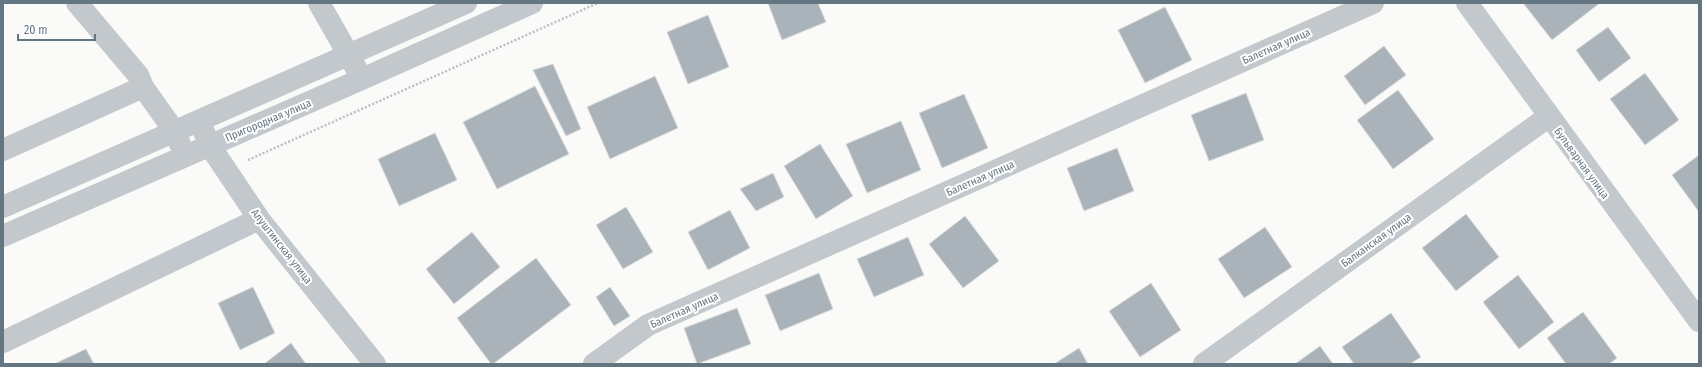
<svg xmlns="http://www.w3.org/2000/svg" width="1702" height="367" font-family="'Fira Sans Condensed',sans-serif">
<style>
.building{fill:#aab3b9;stroke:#dcdcda}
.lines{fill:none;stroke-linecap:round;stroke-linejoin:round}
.path{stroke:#bbbfc2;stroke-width:2.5;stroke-dasharray:2 2;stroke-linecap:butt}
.minor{stroke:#c3c8cc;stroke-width:22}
.labels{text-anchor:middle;stroke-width:4;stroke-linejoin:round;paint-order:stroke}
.street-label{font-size:11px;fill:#657683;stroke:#fff}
</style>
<rect width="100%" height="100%" fill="#fafaf8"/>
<g class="building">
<path d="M768,3H818L826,22L782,40Z"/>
<path d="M1523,3H1600L1552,40Z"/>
<path d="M1165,7L1192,60L1145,83L1118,30Z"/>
<path d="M708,15L729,67L688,84L667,32Z"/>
<path d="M1608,27L1631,58L1599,82L1576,50Z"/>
<path d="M1384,46L1406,75L1365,105L1344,76Z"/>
<path d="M553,64L581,129L566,136L533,70Z"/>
<path d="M1645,73L1679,120L1645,145L1610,99Z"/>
<path d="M655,76L678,128L610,159L587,107Z"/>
<path d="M535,86L569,154L497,189L463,122Z"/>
<path d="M1398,90L1434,139L1393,169L1357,120Z"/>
<path d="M1246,93L1264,140L1209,161L1191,115Z"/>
<path d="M964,94L988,148L942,168L919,113Z"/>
<path d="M901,121L921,170L867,193L846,144Z"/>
<path d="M435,133L457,180L399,206L378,159Z"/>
<path d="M820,144L853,196L816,219L784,166Z"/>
<path d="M1117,148L1134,191L1084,211L1067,168Z"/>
<path d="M1699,155V212L1672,175Z"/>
<path d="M773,173L784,197L756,211L740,189Z"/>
<path d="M626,207L653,252L623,269L596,225Z"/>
<path d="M730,210L750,248L708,270L688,232Z"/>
<path d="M1466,214L1499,257L1456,291L1422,248Z"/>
<path d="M965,216L999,261L963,288L929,244Z"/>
<path d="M1265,227L1292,267L1244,298L1218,259Z"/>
<path d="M472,232L500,267L454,304L426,269Z"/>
<path d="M908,237L924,275L874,297L857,259Z"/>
<path d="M536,258L571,305L493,364H491L457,318Z"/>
<path d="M819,273L833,309L780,331L765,295Z"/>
<path d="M1518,275L1554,322L1519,349L1483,302Z"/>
<path d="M1151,283L1181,330L1140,357L1109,311Z"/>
<path d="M253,287L275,333L240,350L218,303Z"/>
<path d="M610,287L630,316L614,326L596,297Z"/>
<path d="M737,308L751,344L697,364L684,328Z"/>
<path d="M1583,312L1617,358L1609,364H1566L1547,338Z"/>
<path d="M1391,313L1421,357L1410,364H1354L1342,347Z"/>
<path d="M291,343L306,364H264Z"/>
<path d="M1320,346L1333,364H1295Z"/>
<path d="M1079,348L1088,364H1054Z"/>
<path d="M86,349L94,364H54Z"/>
</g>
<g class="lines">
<path class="path" d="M248,160L598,3"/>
<g class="minor">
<path d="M77,3L138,75L143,87"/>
<path d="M319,3L356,68"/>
<path d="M1467,3L1699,321"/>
<path d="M204,132L210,146L259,219L375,364"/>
<path d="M3,150L143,87L175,132L180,144"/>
<path d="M3,207L466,3"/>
<path d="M3,236L362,79L532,3"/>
<path d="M3,342L259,219"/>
<path d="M594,364L648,325L1373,3"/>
<path d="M1204,364L1548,117"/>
</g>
</g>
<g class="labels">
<g class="street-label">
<text transform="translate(1276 46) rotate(-24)" y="4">Балетная улица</text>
<text transform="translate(268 120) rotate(-23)" y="4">Пригородная улица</text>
<text transform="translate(1582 163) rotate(54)" y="4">Бульварная улица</text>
<text transform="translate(980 178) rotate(-24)" y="4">Балетная улица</text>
<text transform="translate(1376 240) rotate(-36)" y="4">Балканская улица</text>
<text transform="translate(282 246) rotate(52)" y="4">Алуштинская улица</text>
<text transform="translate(684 310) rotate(-24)" y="4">Балетная улица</text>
</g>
</g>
<rect width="1702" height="367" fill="none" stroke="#657683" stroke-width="8"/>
<path d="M18 34v6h77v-6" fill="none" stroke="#657683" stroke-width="2"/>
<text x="24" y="34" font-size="12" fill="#657683" stroke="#ffffff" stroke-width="3" paint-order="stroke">20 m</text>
</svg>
